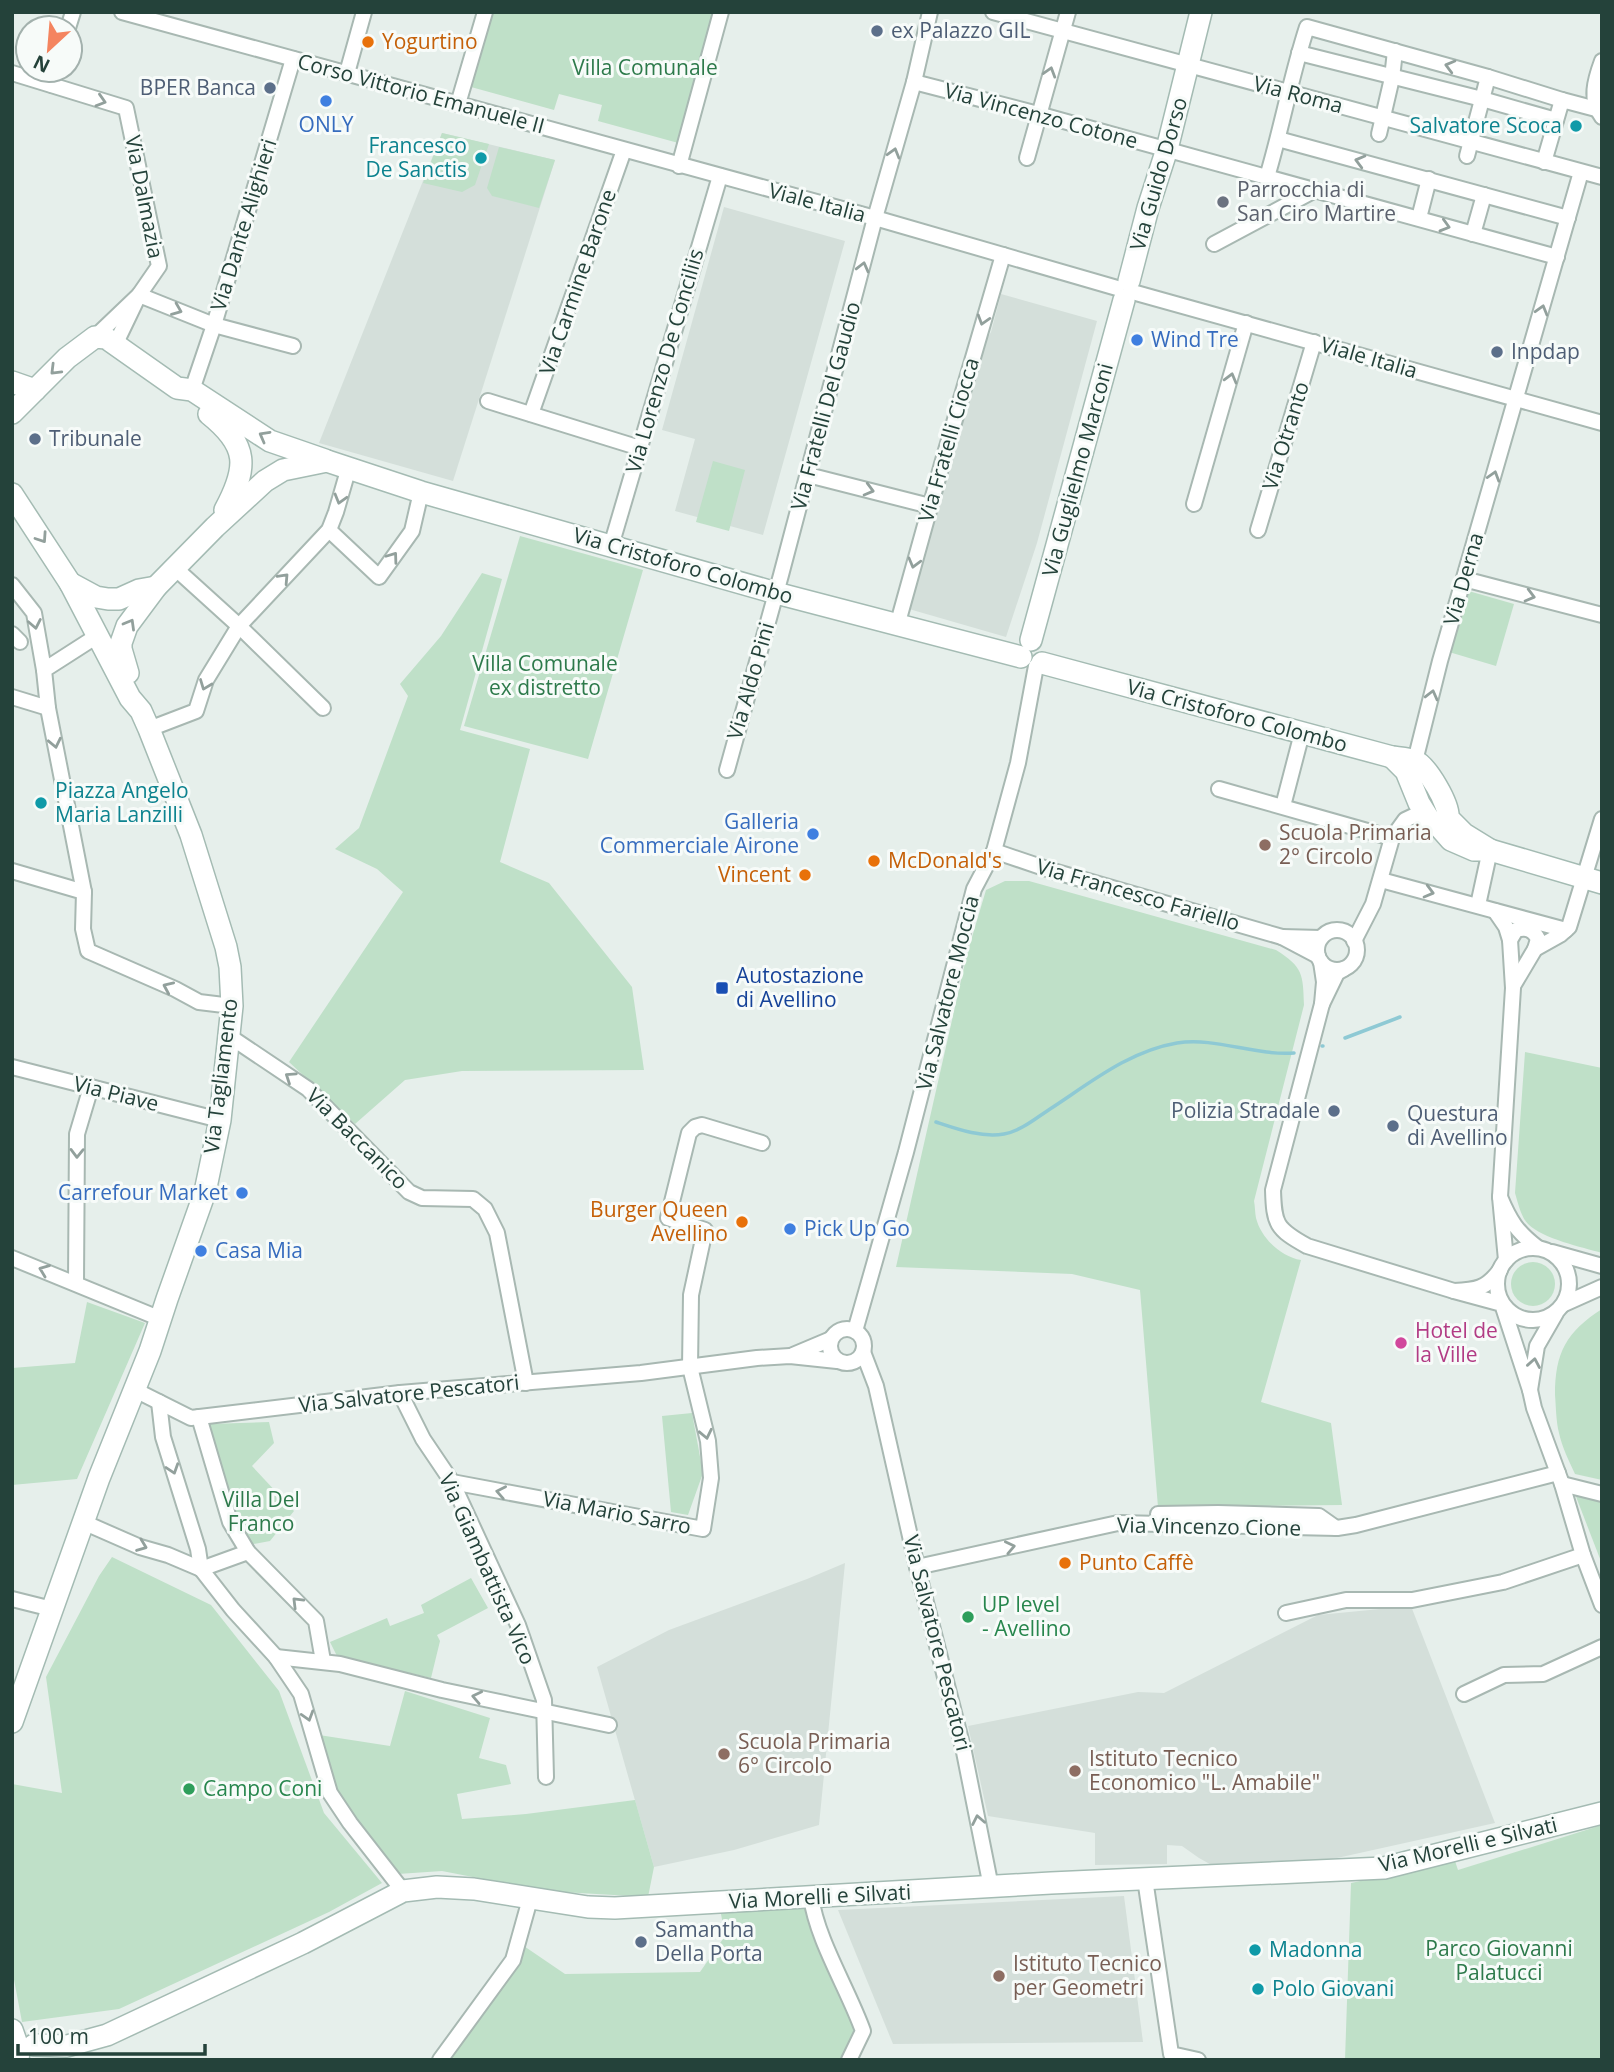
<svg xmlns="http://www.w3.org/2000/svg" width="1614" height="2072" font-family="'Open Sans',sans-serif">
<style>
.built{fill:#d4dfda}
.green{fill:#bfe0c8}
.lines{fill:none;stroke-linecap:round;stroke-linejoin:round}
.stream{stroke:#8ec9d4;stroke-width:3.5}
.street-casing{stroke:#a8b8b2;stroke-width:18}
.secondary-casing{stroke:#a4bbb3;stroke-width:24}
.street{stroke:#fff;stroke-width:14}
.secondary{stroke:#fff;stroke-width:21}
.oneway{stroke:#92a09c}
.service-dot{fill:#5c6f8a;stroke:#f7fbf9;stroke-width:2.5}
.food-dot{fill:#e8710a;stroke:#f7fbf9;stroke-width:2.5}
.shop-dot{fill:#3f7fe0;stroke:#f7fbf9;stroke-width:2.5}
.culture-dot{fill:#0f9aa8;stroke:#f7fbf9;stroke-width:2.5}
.worship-dot{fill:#6b7280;stroke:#f7fbf9;stroke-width:2.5}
.education-dot{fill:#8d6e63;stroke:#f7fbf9;stroke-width:2.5}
.transit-dot{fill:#1a4fb4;stroke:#f7fbf9;stroke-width:2.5}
.hotel-dot{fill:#d1479c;stroke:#f7fbf9;stroke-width:2.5}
.leisure-dot{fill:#2e9e5b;stroke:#f7fbf9;stroke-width:2.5}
.labels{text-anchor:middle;stroke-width:6;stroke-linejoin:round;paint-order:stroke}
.service-label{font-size:21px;fill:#4e5e75;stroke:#f7fbf9;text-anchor:start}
.food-label{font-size:21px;fill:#c56008;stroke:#f7fbf9;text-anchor:start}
.park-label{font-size:21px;fill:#2d7a4b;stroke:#f7fbf9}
.street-label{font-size:21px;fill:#24423a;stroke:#f7fbf9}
.shop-label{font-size:21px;fill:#366cbe;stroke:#f7fbf9;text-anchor:start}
.culture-label{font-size:21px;fill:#0d838f;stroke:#f7fbf9;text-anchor:start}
.worship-label{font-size:21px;fill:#5b616d;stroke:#f7fbf9;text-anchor:start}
.education-label{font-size:21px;fill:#785e54;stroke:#f7fbf9;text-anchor:start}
.transit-label{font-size:21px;fill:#164399;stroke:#f7fbf9;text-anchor:start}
.hotel-label{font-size:21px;fill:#b23c85;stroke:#f7fbf9;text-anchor:start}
.leisure-label{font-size:21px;fill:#27864d;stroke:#f7fbf9;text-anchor:start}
</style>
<rect width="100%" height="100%" fill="#e6efeb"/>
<g class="built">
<path d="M442,133L555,160L453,481L319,443Z"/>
<path d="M724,207L845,241L763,535L675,511L695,439L662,430Z"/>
<path d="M1001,294L1097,321L1037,543L1006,637L909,609L925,537L972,364L991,332Z"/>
<path d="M845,1563L819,1825L734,1850L654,1867L597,1667L669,1630L807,1579Z"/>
<path d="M1411,1606L1495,1823L1328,1860L1217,1868L1199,1858L1182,1846L1167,1845V1864L1095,1865V1833L988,1816L968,1726L1138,1692L1164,1693L1318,1615Z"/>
<path d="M1124,1896L1143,2042L893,2044L838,1910Z"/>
</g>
<g class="green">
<path d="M493,12H717L682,144L598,121L602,105L559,94L554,110L471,87Z"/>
<path d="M442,133L489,144L475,185L462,192L423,183Z"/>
<path d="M499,147L555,160L539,208L492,196L487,188Z"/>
<path d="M713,461L745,470L729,531L696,522Z"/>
<path d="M520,536L643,570L588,759L464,726Z"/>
<path d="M482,573L502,579L460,730L530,749L500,862L549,883L632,987L644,1070L462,1071L405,1080L355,1124L289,1062L403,892L377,869L335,849L359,828L408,696L400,684L441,636Z"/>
<path d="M1465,590L1514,604L1496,666L1449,652Z"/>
<path d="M1005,881H1029L1276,950C1303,967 1303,974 1304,1005L1254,1201C1255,1206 1255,1213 1256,1218C1261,1238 1281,1257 1301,1260L1261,1402L1331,1423L1342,1505L1158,1507L1140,1290L1072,1274L896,1267L967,954L986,890Z"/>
<path d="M1525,1052L1602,1068V1253C1582,1247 1543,1239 1528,1224C1521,1217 1518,1203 1515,1193Z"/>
<circle cx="1533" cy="1284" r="22"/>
<path d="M87,1302L145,1323L77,1479L12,1485V1368L75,1363Z"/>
<path d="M1602,1309V1480L1575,1474C1569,1461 1562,1447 1559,1433C1556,1421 1556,1407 1555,1395C1555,1353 1566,1332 1602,1309Z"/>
<path d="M692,1413L703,1473L688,1515L671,1512L662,1416Z"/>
<path d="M269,1422L274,1443L252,1466L294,1511L270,1541L248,1545L230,1501L209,1424Z"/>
<path d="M1575,1494L1602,1501V1564Z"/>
<path d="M112,1557L211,1605L279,1691L324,1813L382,1883L329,1912L119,2009L22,2022L12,1969V1784L62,1793L46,1677L99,1576Z"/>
<path d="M471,1578L488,1608L437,1635L440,1641L431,1678L337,1656L330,1642L387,1618L390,1626L424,1613L421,1605Z"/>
<path d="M405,1691L490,1718L479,1758L506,1765L511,1784L457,1794L462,1819L526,1814L635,1800L654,1867L648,1897L545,1891L442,1871L398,1874L333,1791L319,1735L390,1746Z"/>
<path d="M1602,1825V2060H1345L1351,1883L1455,1861L1458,1870Z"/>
<path d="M811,1897L863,2031L849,2060H440L518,1942L565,1974L700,1972L725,1936L719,1903Z"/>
</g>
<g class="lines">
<g class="stream">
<path d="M1345,1038L1400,1017"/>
<path d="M1322,1046H1323"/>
<path d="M936,1122C957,1129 982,1138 1004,1134C1021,1131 1036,1118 1050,1109C1090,1083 1129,1051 1177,1043C1216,1037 1255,1056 1294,1053"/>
</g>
<g class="street-casing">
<g id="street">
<path d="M122,12L875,218L1117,288"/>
<path d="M993,12L1602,177"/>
<path d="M68,28L73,12"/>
<path d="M1299,53L1482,99L1556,120"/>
<path d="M1602,61C1595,80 1589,100 1602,117"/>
<path d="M12,73L126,108L159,266L139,295L95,337"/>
<path d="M347,73L364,12"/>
<path d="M914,82L1038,114L1557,257"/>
<path d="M52,85L56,70"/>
<path d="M458,104L485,12"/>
<path d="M1379,134L1392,78L1395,51"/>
<path d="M1278,139L1568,218"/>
<path d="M1467,156L1488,77"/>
<path d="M1027,158L1068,12"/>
<path d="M1544,162L1562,100L1596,109"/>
<path d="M679,166L721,12"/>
<path d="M1267,177C1282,127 1291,76 1307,27L1488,77L1562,100"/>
<path d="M1419,218L1429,179"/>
<path d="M1473,234L1484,195"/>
<path d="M1214,244L1315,190"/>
<path d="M1136,293L1602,423"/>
<path d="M115,345L139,295L214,325L293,346"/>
<path d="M192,390L214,325L293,59"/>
<path d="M488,401L640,448"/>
<path d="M531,414L624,150"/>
<path d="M808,475L930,506"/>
<path d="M1194,504L1246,323"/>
<path d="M329,530L379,577L412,531L421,492"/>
<path d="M1258,530L1314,342"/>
<path d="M611,546L720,176"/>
<path d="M175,568L239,626L323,708"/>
<path d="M1464,579L1602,615"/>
<path d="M12,585L34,613L44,670"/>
<path d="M897,626L942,464L1003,255"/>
<path d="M12,634L20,642"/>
<path d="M12,697L48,708"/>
<path d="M149,729L196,711L206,680L239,626L329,530L336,512L349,467"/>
<path d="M1415,761L1440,661L1581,172"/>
<path d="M727,770L781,575L875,218L914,82L930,12"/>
<path d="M1219,789L1392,838"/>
<path d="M1283,806L1302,733"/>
<path d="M994,851L1053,871L1282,937"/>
<path d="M12,871L84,892L83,929L88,951L175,989L199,1002L232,1006"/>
<path d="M1381,880L1566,930"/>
<path d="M84,892L48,708L44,670L97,636"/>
<path d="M1478,905L1490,850"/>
<path d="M1495,911L1506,927L1510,940L1513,988L1500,1197"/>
<circle cx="1337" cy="950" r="20"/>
<path d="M1510,940L1516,930C1526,927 1533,929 1538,939L1535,949"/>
<path d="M1354,941L1373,904L1392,838L1405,820L1424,811"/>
<path d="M1318,956L1282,937L1321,938"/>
<path d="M1321,962L1324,982L1322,1004L1337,973L1344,969"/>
<path d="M1513,986L1535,949L1560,935L1569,927L1602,819"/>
<path d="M1322,1004L1273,1190C1274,1224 1276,1229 1307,1246L1454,1291"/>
<path d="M229,1036L308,1089L409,1192L422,1198L473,1199L485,1209L497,1233L526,1383"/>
<path d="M12,1067L220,1120"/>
<circle cx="1533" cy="1284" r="36"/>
<path d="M1552,1252L1602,1266"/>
<path d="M12,1258L161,1319"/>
<path d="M1506,1260L1500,1197C1510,1221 1517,1232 1538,1248"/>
<path d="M1500,1270C1486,1289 1476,1290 1454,1291L1502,1304L1530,1390L1537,1346L1556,1313"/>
<path d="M76,1283L77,1134L91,1087"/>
<path d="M1564,1304L1602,1287"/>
<circle cx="847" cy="1346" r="17"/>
<path d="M855,1331L906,1152L974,889L994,851L1018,763L1036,666"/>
<path d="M863,1352L876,1386L917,1567L964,1752L991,1887"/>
<path d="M793,1355L831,1339"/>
<path d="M135,1390L191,1418L400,1393L641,1373L757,1358L790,1356L837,1361"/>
<path d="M1530,1390L1534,1408L1562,1484L1583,1555L1602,1605"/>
<path d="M400,1393L423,1439L452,1482L518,1625L544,1700L546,1777"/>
<path d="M159,1402L163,1437L198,1549L201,1569L233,1610L276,1657L301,1694L330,1793L350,1823L403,1891"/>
<path d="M199,1417L230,1522L248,1552L316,1621L323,1661"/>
<path d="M452,1482L703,1529L711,1478L708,1441L690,1367L691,1295L705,1230L668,1218L689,1133L695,1127L702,1125L762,1143"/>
<path d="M1562,1484L1602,1494"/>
<path d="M1158,1514L1218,1513L1319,1516L1336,1528"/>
<path d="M83,1522L140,1547L168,1555L201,1569"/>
<path d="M917,1567L1118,1523L1337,1528L1356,1525L1558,1473"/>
<path d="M201,1569L248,1552"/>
<path d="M12,1599L52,1609"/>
<path d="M1286,1613L1346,1600H1412L1503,1582L1583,1555"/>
<path d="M276,1657L340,1664L442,1690L609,1725"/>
<path d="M1464,1694L1504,1675L1543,1674L1602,1647"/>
<path d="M1145,1879L1171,2054L1198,2060"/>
<path d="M811,1897C817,1940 848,1989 863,2031L849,2060"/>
<path d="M440,2060L513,1960L530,1899"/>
</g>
</g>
<g class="secondary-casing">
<g id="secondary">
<path d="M1129,281L1148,208L1167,149L1201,12"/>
<path d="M12,382L35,390L67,358L95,337L106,338L177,388L192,390L270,441L325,460"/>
<path d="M12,413L35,390"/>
<path d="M209,414C249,446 248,467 225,510"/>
<path d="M12,494L70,583L130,698L141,711L149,729L191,835L226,947L230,967L232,1006L220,1120L205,1192L167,1299L150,1351L99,1478L12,1722"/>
<path d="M70,583L96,597L108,599H119L139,590L156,587"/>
<path d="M1031,640L1124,300"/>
<path d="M1042,663L1392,757C1399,758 1408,758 1415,761C1427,766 1450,805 1448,818L1464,834L1490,850"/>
<path d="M128,673L121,649V643L127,626L156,587L215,527L265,481L283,470L327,461L421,492L776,593L1021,657"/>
<path d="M1392,757L1406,771L1419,803L1429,819L1436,823L1451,840L1474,850H1490L1602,883"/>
<path d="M12,2030L19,2050L18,2060"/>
<path d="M34,2045L67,2046L107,2035L303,1943L403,1891L437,1887L474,1889L588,1907L615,1908L1051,1883L1384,1868L1602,1813"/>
</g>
</g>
<use href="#street" class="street"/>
<use href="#secondary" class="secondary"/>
</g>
<defs><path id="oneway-chevron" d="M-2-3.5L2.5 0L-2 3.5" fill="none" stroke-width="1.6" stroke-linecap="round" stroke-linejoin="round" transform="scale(1.75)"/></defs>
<g class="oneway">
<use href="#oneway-chevron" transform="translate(1450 66) rotate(-165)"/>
<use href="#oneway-chevron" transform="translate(1050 72) rotate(-73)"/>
<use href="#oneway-chevron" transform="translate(101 101) rotate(17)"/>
<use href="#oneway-chevron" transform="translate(894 153) rotate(-74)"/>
<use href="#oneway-chevron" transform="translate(1360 161) rotate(-165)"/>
<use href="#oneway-chevron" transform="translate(1445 226) rotate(16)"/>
<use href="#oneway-chevron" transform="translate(863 267) rotate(-76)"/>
<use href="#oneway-chevron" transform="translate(177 310) rotate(22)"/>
<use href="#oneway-chevron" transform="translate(1542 310) rotate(-74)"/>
<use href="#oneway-chevron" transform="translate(983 320) rotate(107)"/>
<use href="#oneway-chevron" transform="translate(55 370) rotate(135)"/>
<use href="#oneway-chevron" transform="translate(1231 378) rotate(-75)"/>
<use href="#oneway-chevron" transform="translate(264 436) rotate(-151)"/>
<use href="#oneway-chevron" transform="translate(1494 476) rotate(-73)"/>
<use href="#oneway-chevron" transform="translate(869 490) rotate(15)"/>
<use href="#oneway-chevron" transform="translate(340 499) rotate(106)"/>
<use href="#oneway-chevron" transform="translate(42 538) rotate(56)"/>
<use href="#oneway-chevron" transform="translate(393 557) rotate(-54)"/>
<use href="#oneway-chevron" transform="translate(914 563) rotate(105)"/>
<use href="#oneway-chevron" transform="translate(284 578) rotate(-47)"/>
<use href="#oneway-chevron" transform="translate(1530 596) rotate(15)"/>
<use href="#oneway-chevron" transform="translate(35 624) rotate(79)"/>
<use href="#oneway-chevron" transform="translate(130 624) rotate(-60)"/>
<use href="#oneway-chevron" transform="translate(205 685) rotate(111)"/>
<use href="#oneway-chevron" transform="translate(1432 695) rotate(-76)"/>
<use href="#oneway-chevron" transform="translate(55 743) rotate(78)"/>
<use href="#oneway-chevron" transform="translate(1429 892) rotate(15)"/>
<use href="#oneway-chevron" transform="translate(168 987) rotate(-156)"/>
<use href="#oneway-chevron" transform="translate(290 1077) rotate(-146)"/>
<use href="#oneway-chevron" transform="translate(77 1153) rotate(91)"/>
<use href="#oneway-chevron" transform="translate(44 1270) rotate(-159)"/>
<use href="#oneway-chevron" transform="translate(1534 1363) rotate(-80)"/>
<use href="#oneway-chevron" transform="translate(706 1434) rotate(78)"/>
<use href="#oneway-chevron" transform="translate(173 1469) rotate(72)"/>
<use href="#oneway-chevron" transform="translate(501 1492) rotate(-169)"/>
<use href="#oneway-chevron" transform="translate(142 1546) rotate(21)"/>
<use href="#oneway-chevron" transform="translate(1010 1547) rotate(-12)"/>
<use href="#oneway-chevron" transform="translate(297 1602) rotate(-135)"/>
<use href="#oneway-chevron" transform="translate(477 1697) rotate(-168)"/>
<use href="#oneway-chevron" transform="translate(308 1716) rotate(73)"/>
<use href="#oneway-chevron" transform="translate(978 1820) rotate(-101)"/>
</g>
<g class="service-dot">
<circle cx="877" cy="31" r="7"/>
<circle cx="270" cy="88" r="7"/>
<circle cx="1497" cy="352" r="7"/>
<circle cx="35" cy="439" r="7"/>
<circle cx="1334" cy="1111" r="7"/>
<circle cx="1393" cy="1126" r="7"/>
<circle cx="641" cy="1942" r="7"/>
</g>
<g class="food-dot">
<circle cx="368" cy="42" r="7"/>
<circle cx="874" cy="861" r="7"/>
<circle cx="805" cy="875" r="7"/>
<circle cx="742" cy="1222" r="7"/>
<circle cx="1065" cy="1563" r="7"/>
</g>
<g class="shop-dot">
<circle cx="326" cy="101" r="7"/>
<circle cx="1137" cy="340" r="7"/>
<circle cx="813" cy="834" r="7"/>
<circle cx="242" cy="1193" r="7"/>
<circle cx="790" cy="1229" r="7"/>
<circle cx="201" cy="1251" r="7"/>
</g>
<g class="culture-dot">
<circle cx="1576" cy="126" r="7"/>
<circle cx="481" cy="158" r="7"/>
<circle cx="41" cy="803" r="7"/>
<circle cx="1255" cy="1950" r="7"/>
<circle cx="1258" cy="1989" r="7"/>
</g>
<circle class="worship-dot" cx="1223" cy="202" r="7"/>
<g class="education-dot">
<circle cx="1265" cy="845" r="7"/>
<circle cx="724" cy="1754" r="7"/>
<circle cx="1075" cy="1771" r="7"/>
<circle cx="999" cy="1976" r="7"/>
</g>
<rect class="transit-dot" x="715" y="981" width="14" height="14" rx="3.5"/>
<circle class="hotel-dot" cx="1401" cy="1343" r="7"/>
<g class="leisure-dot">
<circle cx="968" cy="1617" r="7"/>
<circle cx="189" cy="1789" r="7"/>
</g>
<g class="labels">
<g class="service-label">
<text x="891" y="38">ex Palazzo GIL</text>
<text x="256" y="95" text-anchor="end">BPER Banca</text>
<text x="1511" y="359">Inpdap</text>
<text x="49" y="446">Tribunale</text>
<text x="1320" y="1118" text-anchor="end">Polizia Stradale</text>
<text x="1407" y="1121">Questura<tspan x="1407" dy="24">di Avellino</tspan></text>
<text x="655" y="1937">Samantha<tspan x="655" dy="24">Della Porta</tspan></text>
</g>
<g class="food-label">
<text x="382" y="49">Yogurtino</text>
<text x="888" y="868">McDonald's</text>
<text x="791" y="882" text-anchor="end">Vincent</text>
<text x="728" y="1217" text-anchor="end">Burger Queen<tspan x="728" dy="24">Avellino</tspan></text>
<text x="1079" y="1570">Punto Caffè</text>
</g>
<g class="park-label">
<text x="645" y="75">Villa Comunale</text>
<text x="545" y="671">Villa Comunale<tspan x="545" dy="24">ex distretto</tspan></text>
<text x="261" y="1507">Villa Del<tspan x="261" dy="24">Franco</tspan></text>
<text x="1499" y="1956">Parco Giovanni<tspan x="1499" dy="24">Palatucci</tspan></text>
</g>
<g class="street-label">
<text transform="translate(421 94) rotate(15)" y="7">Corso Vittorio Emanuele II</text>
<text transform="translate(1298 95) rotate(15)" y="7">Via Roma</text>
<text transform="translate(1041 116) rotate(15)" y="7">Via Vincenzo Cotone</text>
<text transform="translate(1159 174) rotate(-74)" y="7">Via Guido Dorso</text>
<text transform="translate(144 197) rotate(79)" y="7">Via Dalmazia</text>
<text transform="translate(817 203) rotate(15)" y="7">Viale Italia</text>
<text transform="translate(244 225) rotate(-73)" y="7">Via Dante Alighieri</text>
<text transform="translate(578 282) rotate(-71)" y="7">Via Carmine Barone</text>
<text transform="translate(1369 358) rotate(16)" y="7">Viale Italia</text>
<text transform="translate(665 361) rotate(-74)" y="7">Via Lorenzo De Conciliis</text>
<text transform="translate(826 406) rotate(-75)" y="7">Via Fratelli Del Gaudio</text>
<text transform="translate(1286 436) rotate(-73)" y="7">Via Otranto</text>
<text transform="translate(949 440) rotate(-74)" y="7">Via Fratelli Ciocca</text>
<text transform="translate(1078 470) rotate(-75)" y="7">Via Guglielmo Marconi</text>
<text transform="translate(683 566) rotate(16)" y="7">Via Cristoforo Colombo</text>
<text transform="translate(1464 579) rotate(-74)" y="7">Via Derna</text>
<text transform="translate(751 681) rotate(-74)" y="7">Via Aldo Pini</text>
<text transform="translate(1237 716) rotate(15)" y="7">Via Cristoforo Colombo</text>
<text transform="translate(1138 895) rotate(16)" y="7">Via Francesco Fariello</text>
<text transform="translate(948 993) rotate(-76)" y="7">Via Salvatore Moccia</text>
<text transform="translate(221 1076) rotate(-83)" y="7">Via Tagliamento</text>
<text transform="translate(116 1094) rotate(14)" y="7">Via Piave</text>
<text transform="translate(357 1139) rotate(45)" y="7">Via Baccanico</text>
<text transform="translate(409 1394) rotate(-6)" y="7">Via Salvatore Pescatori</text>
<text transform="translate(617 1513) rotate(11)" y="7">Via Mario Sarro</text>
<text transform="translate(1209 1527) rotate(1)" y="7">Via Vincenzo Cione</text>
<text transform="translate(487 1569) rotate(66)" y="7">Via Giambattista Vico</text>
<text transform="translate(937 1643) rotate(76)" y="7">Via Salvatore Pescatori</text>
<text transform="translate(1468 1845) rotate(-13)" y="7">Via Morelli e Silvati</text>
<text transform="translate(820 1897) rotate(-3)" y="7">Via Morelli e Silvati</text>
</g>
<g class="shop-label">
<text x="326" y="132" text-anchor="middle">ONLY</text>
<text x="1151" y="347">Wind Tre</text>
<text x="799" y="829" text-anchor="end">Galleria<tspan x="799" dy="24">Commerciale Airone</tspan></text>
<text x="228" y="1200" text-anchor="end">Carrefour Market</text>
<text x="804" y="1236">Pick Up Go</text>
<text x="215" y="1258">Casa Mia</text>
</g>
<g class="culture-label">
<text x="1562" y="133" text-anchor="end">Salvatore Scoca</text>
<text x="467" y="153" text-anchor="end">Francesco<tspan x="467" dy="24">De Sanctis</tspan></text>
<text x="55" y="798">Piazza Angelo<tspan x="55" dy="24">Maria Lanzilli</tspan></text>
<text x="1269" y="1957">Madonna</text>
<text x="1272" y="1996">Polo Giovani</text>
</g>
<g class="worship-label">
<text x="1237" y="197">Parrocchia di<tspan x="1237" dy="24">San Ciro Martire</tspan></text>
</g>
<g class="education-label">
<text x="1279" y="840">Scuola Primaria<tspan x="1279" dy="24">2° Circolo</tspan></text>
<text x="738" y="1749">Scuola Primaria<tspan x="738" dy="24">6° Circolo</tspan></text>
<text x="1089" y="1766">Istituto Tecnico<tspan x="1089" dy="24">Economico "L. Amabile"</tspan></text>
<text x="1013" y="1971">Istituto Tecnico<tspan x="1013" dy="24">per Geometri</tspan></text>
</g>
<g class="transit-label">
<text x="736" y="983">Autostazione<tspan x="736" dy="24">di Avellino</tspan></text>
</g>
<g class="hotel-label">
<text x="1415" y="1338">Hotel de<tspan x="1415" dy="24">la Ville</tspan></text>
</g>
<g class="leisure-label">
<text x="982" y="1612">UP level<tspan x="982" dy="24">- Avellino</tspan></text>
<text x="203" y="1796">Campo Coni</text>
</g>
</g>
<rect width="1614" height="2072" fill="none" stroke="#24423a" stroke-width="28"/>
<g transform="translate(49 49) rotate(206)"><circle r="33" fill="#f7fbf9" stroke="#a3b1ad" stroke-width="2"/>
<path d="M0-5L12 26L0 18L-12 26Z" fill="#f4845f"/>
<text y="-10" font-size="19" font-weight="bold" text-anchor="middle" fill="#24423a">N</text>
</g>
<path d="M18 2044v10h187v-10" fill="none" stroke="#24423a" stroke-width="3.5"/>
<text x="28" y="2044" font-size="21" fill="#24423a" stroke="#f7fbf9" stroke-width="5" paint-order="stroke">100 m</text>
</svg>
